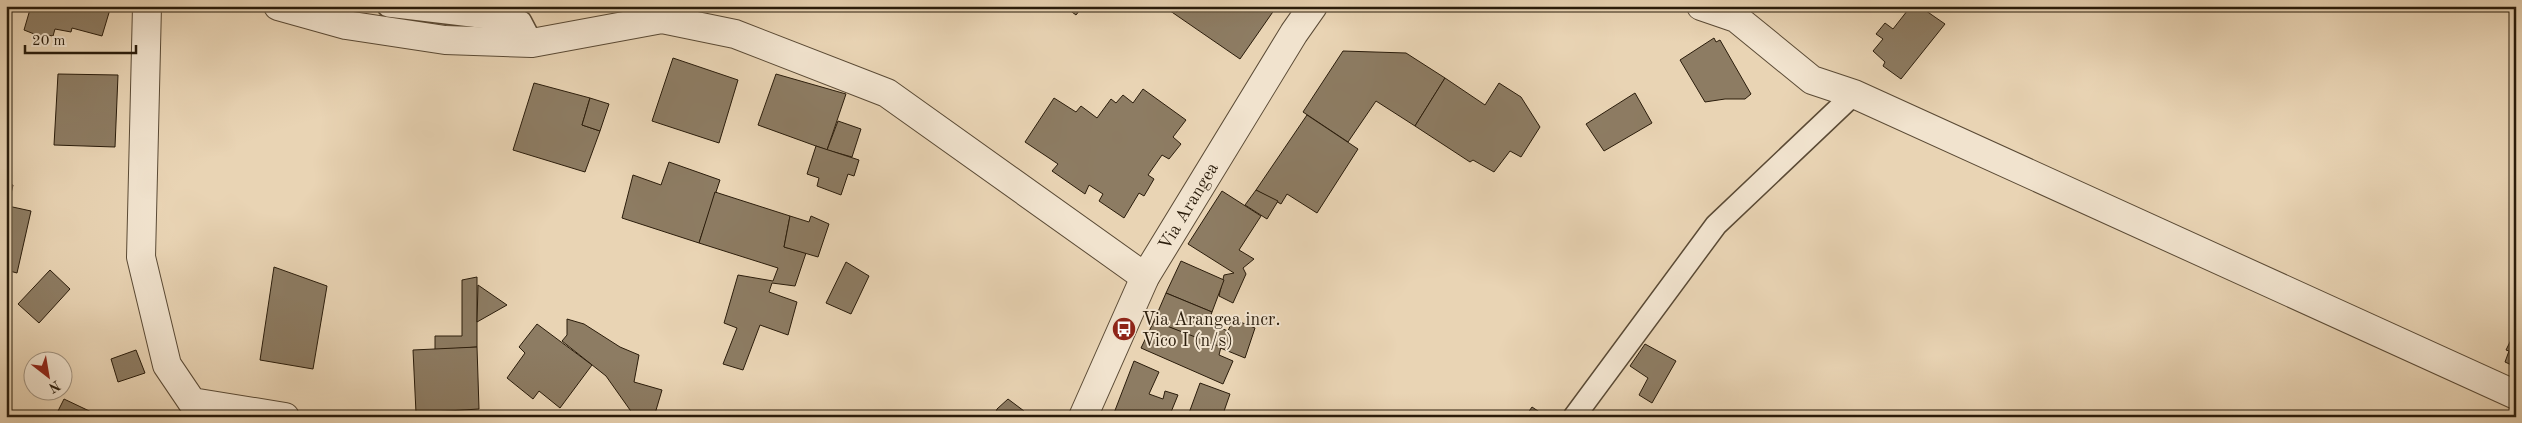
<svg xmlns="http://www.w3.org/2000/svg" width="2522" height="423" font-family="'Old Standard TT',serif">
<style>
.building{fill:#8d7c63;stroke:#2a1c0b}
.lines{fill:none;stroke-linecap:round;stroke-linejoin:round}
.service-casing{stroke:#5a4a35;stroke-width:24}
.minor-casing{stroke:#5a4a35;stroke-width:30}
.tertiary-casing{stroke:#5a4a35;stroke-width:30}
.service{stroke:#f1e3ce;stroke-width:21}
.minor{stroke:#f1e3ce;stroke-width:28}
.tertiary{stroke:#f1e3ce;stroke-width:28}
.labels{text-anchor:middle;stroke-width:4;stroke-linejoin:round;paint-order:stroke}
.street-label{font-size:18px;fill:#2a1c0b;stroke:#f1e3ce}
.poi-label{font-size:18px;fill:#2a1c0b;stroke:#f1e3ce;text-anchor:start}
</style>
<rect width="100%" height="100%" fill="#e9d4b4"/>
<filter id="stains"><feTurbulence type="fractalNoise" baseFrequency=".004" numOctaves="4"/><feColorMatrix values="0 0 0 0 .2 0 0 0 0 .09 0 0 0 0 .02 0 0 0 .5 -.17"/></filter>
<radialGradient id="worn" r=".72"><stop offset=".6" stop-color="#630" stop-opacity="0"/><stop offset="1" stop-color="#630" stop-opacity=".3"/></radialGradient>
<g class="building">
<path d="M31,6H111L102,36L72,28L71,32L55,29L53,36L47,35V39L24,30Z"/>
<path d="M1064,6H1083L1076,15Z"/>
<path d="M1163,6H1277L1240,59Z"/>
<path d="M1911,6H1919L1945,24L1901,79L1883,66L1885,62L1873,51L1883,39L1876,34L1885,23L1893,29Z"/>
<path d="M1714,38L1716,42L1720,40L1751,94L1745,99H1725L1705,102L1680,60Z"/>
<path d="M1343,51L1406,53L1445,78L1415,126L1376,101L1348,142L1303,112Z"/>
<path d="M673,58L738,80L719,143L652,121Z"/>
<path d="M58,74L118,75L115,147L54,145Z"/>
<path d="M776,74L846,94L827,150L758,125Z"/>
<path d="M1445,78L1485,105L1499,83L1521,97L1540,127L1521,157L1510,151L1494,172L1473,160L1470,162L1415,126Z"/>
<path d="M534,83L590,98L582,125L600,131L585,172L513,150Z"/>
<path d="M1143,89L1186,120L1173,137L1181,144L1169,159L1162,155L1148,175L1154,179L1144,196L1139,193L1124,218L1099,201L1103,194L1089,185L1085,194L1052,171L1058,164L1025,142L1054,98L1076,112L1081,106L1097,118L1111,99L1116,103L1123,95L1133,103Z"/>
<path d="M1635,93L1652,123L1604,151L1586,124Z"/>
<path d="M590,98L609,104L600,131L582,125Z"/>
<path d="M1307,115L1358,149L1317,213L1287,194L1281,204L1256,190Z"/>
<path d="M838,121L861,129L852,157L827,150Z"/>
<path d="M816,146L859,160L854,176L848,174L841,195L817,186L819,178L807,174Z"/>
<path d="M669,162L720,180L699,243L622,218L633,175L661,185Z"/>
<path d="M6,184L13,185L6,216Z"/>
<path d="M1256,190L1278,201L1267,219L1245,205Z"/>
<path d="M1222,191L1261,216L1239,250L1254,259L1243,268L1246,274L1233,303L1219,296L1224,275L1234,273L1188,244Z"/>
<path d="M715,192L790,216L784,247L806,253L795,286L772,283L769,292L797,302L788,335L760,325L743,370L723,364L737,328L724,323L738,275L773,281L778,268L699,243Z"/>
<path d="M8,206L31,211L17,273L6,270V216Z"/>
<path d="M790,216L809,222L811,216L829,224L818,257L784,247Z"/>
<path d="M1181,261L1224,280L1212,312L1166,293Z"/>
<path d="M846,262L869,276L851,314L826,303Z"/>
<path d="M274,267L327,286L313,369L260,360Z"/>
<path d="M50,270L70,289L39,323L18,304Z"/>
<path d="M477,277V347L435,350V336H462V280Z"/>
<path d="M478,285L507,305L477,322Z"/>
<path d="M1166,293L1212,312L1208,323L1228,331L1233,319L1255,328L1245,358L1154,321Z"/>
<path d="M567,319L584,324L620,347L639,355L634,382L662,390L654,417H635L606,376L562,341L567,335Z"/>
<path d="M1154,321L1221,347L1219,355L1233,361L1223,384L1141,348Z"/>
<path d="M537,324L592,365L560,408L539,391L533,399L507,378L525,353L519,347Z"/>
<path d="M2516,330V367L2505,362L2509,351L2506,350Z"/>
<path d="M1645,344L1676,361L1652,403L1639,395L1648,378L1630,366Z"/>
<path d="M477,347L479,409L416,413L413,350Z"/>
<path d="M136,350L145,373L118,382L111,359Z"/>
<path d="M1134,361L1159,372L1149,394L1163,399L1165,391L1178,395L1169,417H1124L1114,413Z"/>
<path d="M1200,383L1230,394L1222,417H1192L1193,415L1189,413Z"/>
<path d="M64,399L102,417H55Z"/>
<path d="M1008,399L1024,411L1020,417H994L997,409Z"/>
<path d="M1532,407L1547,417H1525Z"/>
</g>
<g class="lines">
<g class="service-casing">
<g id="service">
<path d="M388,6L521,22L532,43"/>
<path d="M1574,417L1716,225L1854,94"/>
</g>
</g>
<g class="minor-casing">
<g id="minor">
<path d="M147,6L141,257L167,365L192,402L285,417"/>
<path d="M278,6L346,25L445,40L532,43L662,19L735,34L887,93L1145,277"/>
<path d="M1701,6L1736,18L1812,80L1854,94L2516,395"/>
</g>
</g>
<g class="tertiary-casing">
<path id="tertiary" d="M1083,417L1145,277L1294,33L1313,6"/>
</g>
<use href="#service" class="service"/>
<use href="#minor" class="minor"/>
<use href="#tertiary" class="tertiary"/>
</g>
<defs>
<g id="bus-disc" transform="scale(1.25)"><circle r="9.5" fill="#8f2418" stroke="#f1e3ce"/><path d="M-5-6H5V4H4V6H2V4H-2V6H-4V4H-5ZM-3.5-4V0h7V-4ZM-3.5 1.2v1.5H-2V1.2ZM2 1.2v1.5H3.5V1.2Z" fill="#fff"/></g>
</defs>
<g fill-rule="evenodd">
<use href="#bus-disc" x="1124" y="329"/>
</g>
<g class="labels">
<g class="street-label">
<text transform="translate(1188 206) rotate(-59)" y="6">Via Arangea</text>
</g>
<g class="poi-label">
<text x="1142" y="325">Via Arangea incr.<tspan x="1142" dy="21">Vico I (n/s)</tspan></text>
</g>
</g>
<rect width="2522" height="423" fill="none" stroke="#e9d4b4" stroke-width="25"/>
<rect x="8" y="8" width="2507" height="408" fill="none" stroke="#2a1c0b" stroke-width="2.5"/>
<rect x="12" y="12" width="2497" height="398" fill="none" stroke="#2a1c0b"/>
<g transform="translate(48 376) rotate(149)"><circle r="24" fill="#f1e3ce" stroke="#a19380"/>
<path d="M0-4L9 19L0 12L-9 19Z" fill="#8f2418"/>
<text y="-8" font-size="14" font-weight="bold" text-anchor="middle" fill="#2a1c0b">N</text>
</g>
<path d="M25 45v8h111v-8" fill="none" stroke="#2a1c0b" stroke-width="2.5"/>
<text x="32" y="45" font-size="15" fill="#2a1c0b" stroke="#f1e3ce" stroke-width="4" paint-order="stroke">20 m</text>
<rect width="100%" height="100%" filter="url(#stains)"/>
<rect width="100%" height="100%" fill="url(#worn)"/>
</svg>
